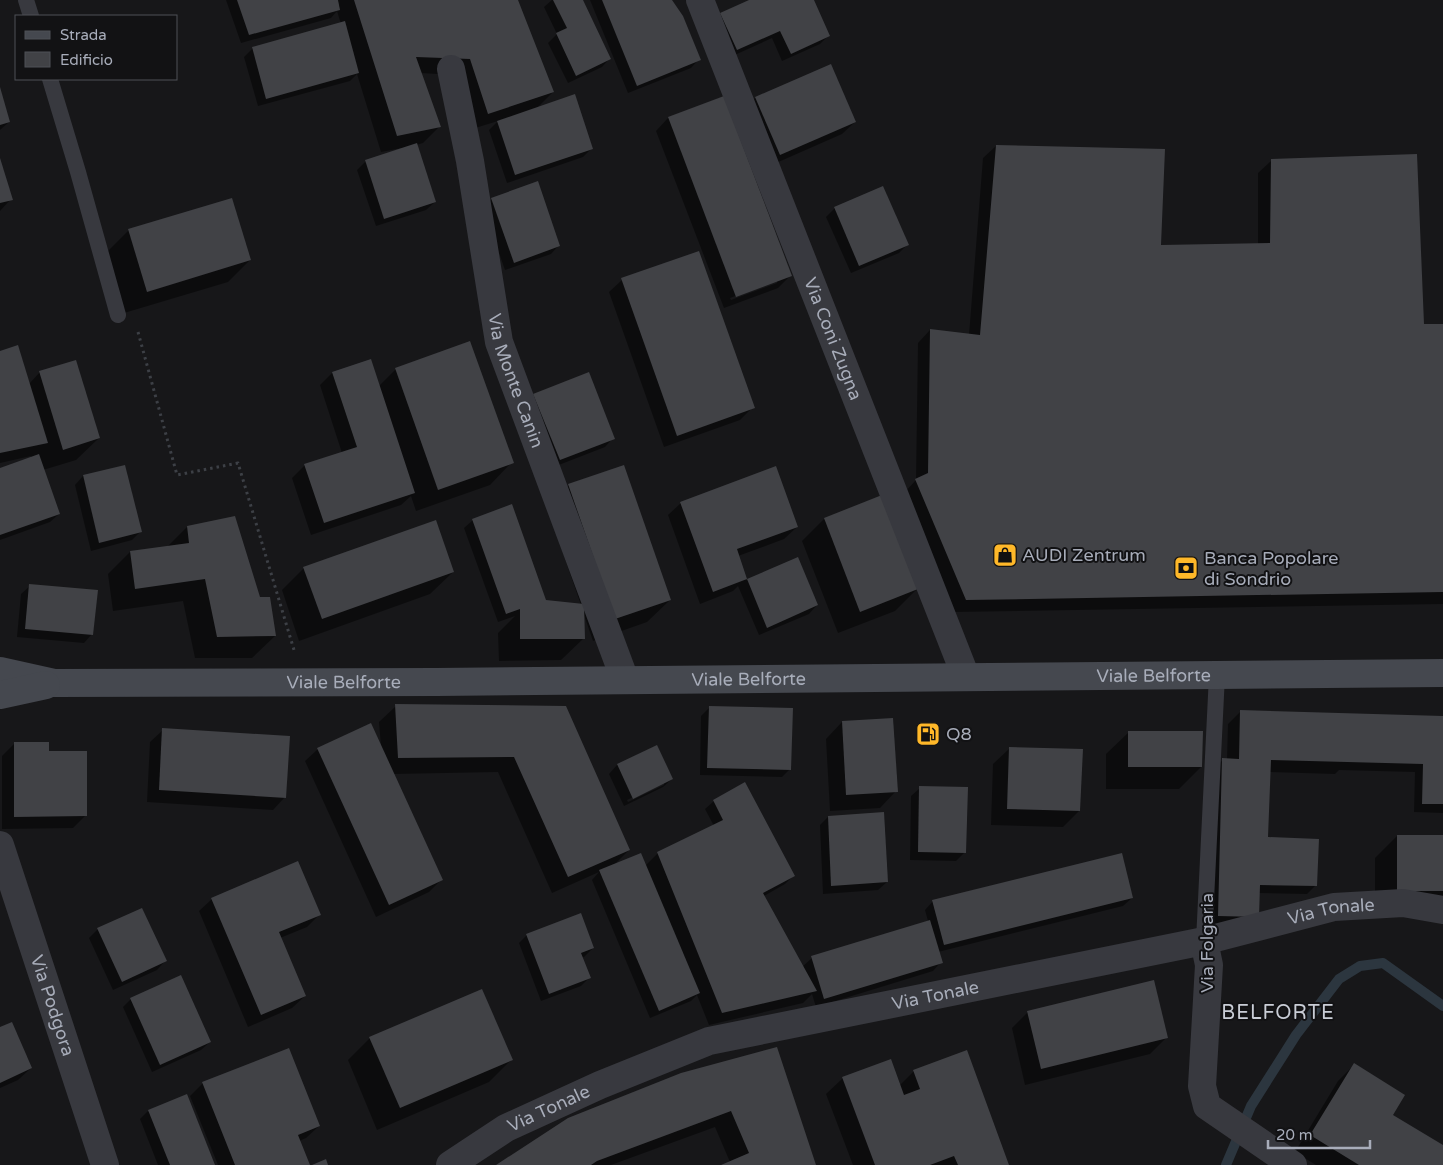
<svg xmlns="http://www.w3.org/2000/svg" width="1443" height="1165" font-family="'Varela Round',sans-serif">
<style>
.shadow{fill:#0007;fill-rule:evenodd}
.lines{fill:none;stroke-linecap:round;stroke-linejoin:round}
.stream{stroke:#2c363f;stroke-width:10}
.building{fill:#414246}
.path{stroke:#3d4046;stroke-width:3;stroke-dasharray:2.5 4;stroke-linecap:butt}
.lane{stroke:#38393f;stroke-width:16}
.street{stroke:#38393f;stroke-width:28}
.secondary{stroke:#45484f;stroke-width:28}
.labels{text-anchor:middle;stroke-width:4;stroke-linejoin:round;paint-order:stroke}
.street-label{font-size:18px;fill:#a8adba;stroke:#121214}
.poi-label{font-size:18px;fill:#a8adba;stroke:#121214;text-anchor:start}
.quarter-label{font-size:20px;letter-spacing:1px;fill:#c9cdd6;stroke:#121214}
</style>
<rect width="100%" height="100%" fill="#171719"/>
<g class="shadow">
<path d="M226,0H516L553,92L537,108L592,148L583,157L507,183L489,130L498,121L472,129L454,75L421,73L439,127L423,143L416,145L435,202L426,210L376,226L357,170L366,161L402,149V148L381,152L357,74L350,81L258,106L244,57L253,48L341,24L337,11L331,18L241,43Z"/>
<path d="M552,0H581L610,58L602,67L568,83L548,43L557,34L544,7Z"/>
<path d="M590,0H671L699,59L691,68L628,93Z"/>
<path d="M753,0H812L828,36L820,44L782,61L772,38L728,58L713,22L721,14Z"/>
<path d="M0,90L9,122L0,130Z"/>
<path d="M723,97L791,275L778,288L724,308L656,131L668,118ZM777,280V283L731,300L730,298Z"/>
<path d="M755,98L855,122L842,134L767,167L743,110Z"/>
<path d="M996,146L1160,246L1258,245V173L1271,161L1423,325H1443V604L953,612L904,493L916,480L918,343L930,330L969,335L983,158Z"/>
<path d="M0,161L11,199L0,211Z"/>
<path d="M883,188L907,245L899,253L851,273L826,217L835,208Z"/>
<path d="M492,199L559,245L551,254L505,270L483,207Z"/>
<path d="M129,230L250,260L228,282L124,313L106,253Z"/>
<path d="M622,280L753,407L740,420L664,447L609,292Z"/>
<path d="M0,352L29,384L40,372L99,438L76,460L43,470L59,514L50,522L0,540V469L31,458V456L0,463Z"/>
<path d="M396,369L512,462L490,485L416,511L411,496L401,505L311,535L292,478L305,465L342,453L320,385L332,373L379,386Z"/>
<path d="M534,395L613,438L605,447L551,468L526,403Z"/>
<path d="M124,466L140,532L132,540L91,551L75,485L83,476Z"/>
<path d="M569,485L670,600L647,622L593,641L583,612L584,638L561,660L499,661L498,633L515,616L498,622L464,528L473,520L545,601L581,605L547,507Z"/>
<path d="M681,503L797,527L784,539L738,556L746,580L798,559L817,605L809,614L759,635L738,586L733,591L700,604L668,515Z"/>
<path d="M824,519L917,589L895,611L838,633L802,541Z"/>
<path d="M187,527L259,598L275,636L252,658H195L183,601L113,611L108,574L130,552L167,547Z"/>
<path d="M304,568L453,572L430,594L299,641L282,590Z"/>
<path d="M30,586L92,634L84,643L17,637L21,594Z"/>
<path d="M396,706L565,707L629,850L613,866H645L658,853L714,826L705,809L714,801L793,876L785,884L764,896L802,967L812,958L928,921L925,910L933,901L1132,898L1123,906L938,952L941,962L933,971L816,1007L812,994L803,1003L709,1025L697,995L691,1001L650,1018L592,880L599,872L552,893L498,772L393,774L441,880L429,892L376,917L305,761L318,749L381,746L379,722Z"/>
<path d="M709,708L790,769L782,777L700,775L701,716Z"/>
<path d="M1241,711L1443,717V813L1414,812L1415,772L1339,770L1335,774L1269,772L1266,838L1315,886L1307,894L1259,893L1250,925L1210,924L1214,768L1223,760H1227L1228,724Z"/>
<path d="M842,722L896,791L880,808L830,811L826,739Z"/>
<path d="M163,730L285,797L273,810L147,802L150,742Z"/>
<path d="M1129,732L1201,767L1179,789H1106V754Z"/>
<path d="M14,744L48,753L86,815L73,828L2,829V756Z"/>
<path d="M656,746L672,779L663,787L624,806L609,774L617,765ZM664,782V785L628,802L627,800Z"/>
<path d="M1010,748L1079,811L1063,827L991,825L993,764Z"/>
<path d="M920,788L965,852L956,861L910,860L911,796Z"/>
<path d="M828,817L887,882L878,890L823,894L820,825Z"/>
<path d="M1397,836H1443V913H1375V858Z"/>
<path d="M212,899L319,915L307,927L280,938L305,996L292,1008L248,1027L199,911Z"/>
<path d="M98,929L165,961L157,970L113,990L89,938Z"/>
<path d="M527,935L593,948L584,957L581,958L589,978L581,986L541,1001L519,943Z"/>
<path d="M131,999L210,1042L201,1050L152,1072L123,1007Z"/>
<path d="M1028,1012L1167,1037L1150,1054L1025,1085L1012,1028Z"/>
<path d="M0,1028L31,1068L18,1080L0,1088Z"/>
<path d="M370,1038L511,1060L489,1082L377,1130L348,1060Z"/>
<path d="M1354,1065L1391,1116L1443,1147V1165H1316L1295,1152L1338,1081Z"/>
<path d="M914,1071L1008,1165H853L826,1094L843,1078L899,1086Z"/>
<path d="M681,1074L815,1165H724L730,1162L715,1127L611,1165H498Z"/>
<path d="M203,1083L319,1126L306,1138L299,1141L309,1165H218L190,1096Z"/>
<path d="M148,1111L214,1165H158L140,1119Z"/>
</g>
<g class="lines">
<path class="stream" d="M1226,1165L1251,1106L1296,1035L1339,979L1360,966L1383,963L1443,1006"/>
</g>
<g class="building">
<path d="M237,0H338L340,10L249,35Z"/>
<path d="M354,0H518L554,92L488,114L470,59L416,57L441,127L397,136Z"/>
<path d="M553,0H583L611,59L576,76L556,33L567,28Z"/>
<path d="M602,0H672L683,16L701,60L637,86Z"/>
<path d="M749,0H814L830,36L791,54L780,31L737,50L720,13Z"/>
<path d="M345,21L359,73L266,99L252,47Z"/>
<path d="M831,64L856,122L780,155L755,97Z"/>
<path d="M0,87L10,122L0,125Z"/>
<path d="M575,94L593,149L515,175L497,121Z"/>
<path d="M724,96L792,276L736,297L668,117Z"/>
<path d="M417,143L436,202L384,219L365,160Z"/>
<path d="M996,145L1165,149L1161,245L1270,243L1271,159L1417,154L1424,324H1443V592L966,600L915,479L928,473L930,329L980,335Z"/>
<path d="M0,158L13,200L0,203Z"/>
<path d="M538,181L560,246L514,263L491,198Z"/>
<path d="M883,186L909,245L859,266L834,207Z"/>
<path d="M232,198L251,260L147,292L128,229Z"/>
<path d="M699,251L755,408L677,436L621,278Z"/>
<path d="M470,341L514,463L438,490L395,368Z"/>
<path d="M18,345L48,443L0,453V351Z"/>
<path d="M371,359L415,493L324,523L304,464L357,447L332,372Z"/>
<path d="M76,360L100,438L63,450L39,371Z"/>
<path d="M589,372L615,439L560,460L533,394Z"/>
<path d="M39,454L60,514L0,535V468Z"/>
<path d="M125,465L142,532L99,543L83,475Z"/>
<path d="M624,465L671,600L615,619L568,484Z"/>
<path d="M776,466L798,527L737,549L747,579L713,592L680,502Z"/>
<path d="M882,495L918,589L860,612L824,518Z"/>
<path d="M512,504L546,600L584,604L585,639H520V609L506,614L472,519Z"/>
<path d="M235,516L260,597H270L276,636L217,637L205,579L135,589L130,551L189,543L187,526Z"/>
<path d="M436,520L454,572L322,619L303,567Z"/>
<path d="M798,557L818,605L767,628L747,579Z"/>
<path d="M29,584L98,590L93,635L25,629Z"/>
<path d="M395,704L566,706L630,850L568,877L514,757L398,758Z"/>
<path d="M709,706L793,708L791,770L707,768Z"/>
<path d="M1240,710L1443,716V804H1422L1423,764L1271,760L1268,837L1319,839L1317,886L1260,885L1259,917L1218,916L1222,758L1239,759Z"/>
<path d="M893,718L898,792L846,795L842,721Z"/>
<path d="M371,723L443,880L389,905L317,748Z"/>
<path d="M162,728L290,736L286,798L159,790Z"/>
<path d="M1128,731H1203L1202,767H1128Z"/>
<path d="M14,742H49V751H87V816L14,817Z"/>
<path d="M657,745L673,779L633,799L617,764Z"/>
<path d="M1009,747L1083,749L1080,811L1007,809Z"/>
<path d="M745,782L795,876L763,893L817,991L722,1013L657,852L723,820L713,800Z"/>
<path d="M919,786L968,787L966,853L918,852Z"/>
<path d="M884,812L888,882L831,886L828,816Z"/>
<rect x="1397" y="835" width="46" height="56"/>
<path d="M641,853L700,993L659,1011L599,870Z"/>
<path d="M1122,853L1133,898L944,945L932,900Z"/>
<path d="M298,861L321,915L279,932L306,996L261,1015L211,898Z"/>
<path d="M142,908L167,961L122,982L97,928Z"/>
<path d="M581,913L594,948L581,953L591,978L549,994L526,934Z"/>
<path d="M930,920L943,963L824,999L811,956Z"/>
<path d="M181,975L211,1042L160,1065L130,998Z"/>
<path d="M1154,980L1168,1038L1041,1069L1027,1011Z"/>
<path d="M482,989L513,1060L400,1108L369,1037Z"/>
<path d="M12,1022L32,1068L0,1083V1027Z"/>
<path d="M777,1047L816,1165H721L749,1153L731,1111L597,1161L591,1165H496L568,1118L681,1073Z"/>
<path d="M289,1048L320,1126L298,1135L310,1165H235L202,1082Z"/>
<path d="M967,1050L1009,1165H958L954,1156L930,1165H875L842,1077L891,1059L904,1095L920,1089L913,1070Z"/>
<path d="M1354,1063L1405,1095L1393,1115L1443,1145V1165H1359L1310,1135Z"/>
<path d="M187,1094L215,1165H170L148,1110Z"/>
<path d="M326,1159L328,1165H312Z"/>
</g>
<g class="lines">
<path class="path" d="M138,332L177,475L238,463L294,650"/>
<g class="lane">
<path d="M26,0L31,16"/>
<path d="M50,79L78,172L118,315"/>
<path d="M1204,941L1217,675"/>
</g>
<g class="street">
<path id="s1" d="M700,0L966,677"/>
<path id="s2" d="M451,69L470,161L499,342L625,680"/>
<path id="s3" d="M0,845L105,1165"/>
<path d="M1204,941L1209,965L1202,1086L1207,1106L1293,1165"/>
<path id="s4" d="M450,1165L506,1128L600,1085L709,1041L1204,941L1334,907L1403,903L1443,910"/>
</g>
<g class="secondary">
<path id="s5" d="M0,671L54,683L436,682L1443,673"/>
<path d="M0,695L46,685"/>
</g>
</g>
<defs>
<g id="shop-square" transform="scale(1.25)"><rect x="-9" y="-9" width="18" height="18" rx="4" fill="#ffb829" stroke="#121214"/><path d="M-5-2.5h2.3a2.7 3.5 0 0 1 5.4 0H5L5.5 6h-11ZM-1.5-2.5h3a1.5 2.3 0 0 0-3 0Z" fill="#111"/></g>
<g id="bank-square" transform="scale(1.25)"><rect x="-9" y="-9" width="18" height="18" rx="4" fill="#ffb829" stroke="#121214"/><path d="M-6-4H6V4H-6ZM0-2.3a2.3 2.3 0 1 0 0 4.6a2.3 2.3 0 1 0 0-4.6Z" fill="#111"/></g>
<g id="fuel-square" transform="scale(1.25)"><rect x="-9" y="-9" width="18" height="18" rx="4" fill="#ffb829" stroke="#121214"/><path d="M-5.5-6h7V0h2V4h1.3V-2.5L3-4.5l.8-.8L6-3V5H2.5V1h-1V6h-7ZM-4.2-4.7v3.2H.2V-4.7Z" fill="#111"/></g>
</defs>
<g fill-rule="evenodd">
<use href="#shop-square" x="1005" y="555"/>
<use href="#bank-square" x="1186" y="568"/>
<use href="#fuel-square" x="928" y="734"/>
</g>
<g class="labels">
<g class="street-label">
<text dy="6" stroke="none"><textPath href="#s1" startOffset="364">Via Coni Zugna</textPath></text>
<text dy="6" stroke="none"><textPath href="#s2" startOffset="319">Via Monte Canin</textPath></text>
<text dy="6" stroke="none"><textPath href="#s5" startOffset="1155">Viale Belforte</textPath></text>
<text dy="6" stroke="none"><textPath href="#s5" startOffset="750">Viale Belforte</textPath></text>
<text dy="6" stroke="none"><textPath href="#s5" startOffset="345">Viale Belforte</textPath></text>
<text dy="6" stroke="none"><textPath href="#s4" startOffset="924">Via Tonale</textPath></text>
<text transform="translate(1207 943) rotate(-90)" y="6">Via Folgaria</text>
<text dy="6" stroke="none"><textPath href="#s4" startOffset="519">Via Tonale</textPath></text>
<text dy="6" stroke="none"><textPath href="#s3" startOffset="169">Via Podgora</textPath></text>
<text dy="6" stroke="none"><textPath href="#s4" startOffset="114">Via Tonale</textPath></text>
</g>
<g class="poi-label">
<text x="1022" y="561">AUDI Zentrum</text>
<text x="1204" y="564">Banca Popolare<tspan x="1204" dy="21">di Sondrio</tspan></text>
<text x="946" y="740">Q8</text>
</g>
<g class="quarter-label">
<text x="1278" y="1019">BELFORTE</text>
</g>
</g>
<rect x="15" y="15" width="162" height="65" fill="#121214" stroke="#4e5056"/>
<rect x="25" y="31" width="25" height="8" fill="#45484f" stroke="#4e5056"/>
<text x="60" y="40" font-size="15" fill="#a8adba">Strada</text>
<rect x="25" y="52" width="25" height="15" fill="#414246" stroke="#4e5056"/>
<text x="60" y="65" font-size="15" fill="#a8adba">Edificio</text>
<path d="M1268 1140v8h102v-8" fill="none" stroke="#a8adba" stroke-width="2.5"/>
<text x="1276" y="1140" font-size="15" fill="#a8adba" stroke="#121214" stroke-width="4" paint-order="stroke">20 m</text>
</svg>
